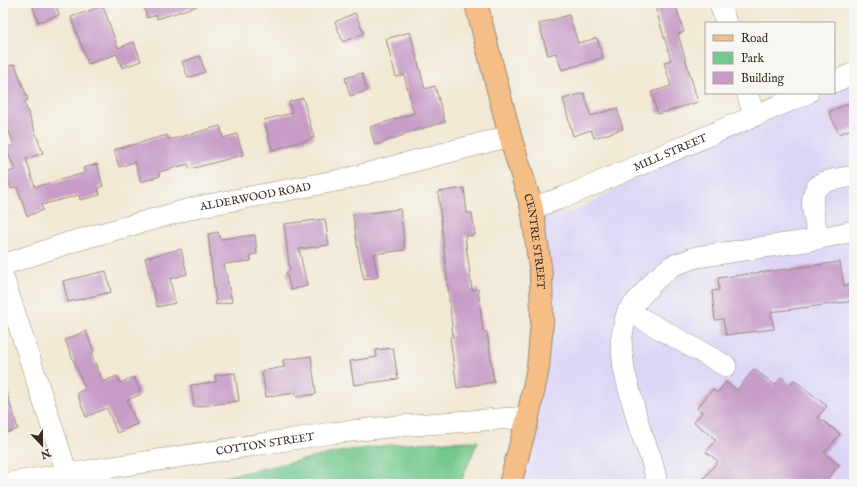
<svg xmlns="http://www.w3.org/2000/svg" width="857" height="487" font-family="'IM FELL English',serif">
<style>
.built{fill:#ddd5f6}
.green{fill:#73c88d;stroke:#577956}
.building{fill:#c79dc8}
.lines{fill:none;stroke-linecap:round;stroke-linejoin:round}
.minor-casing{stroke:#968978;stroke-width:22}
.major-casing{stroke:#968978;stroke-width:24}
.minor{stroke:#fff;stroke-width:21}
.major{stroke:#f6be87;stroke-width:22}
.labels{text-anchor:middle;stroke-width:3;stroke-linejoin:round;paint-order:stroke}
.street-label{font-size:11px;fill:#3b2a1e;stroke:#f6f6f2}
</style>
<rect width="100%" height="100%" fill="#f6f6f2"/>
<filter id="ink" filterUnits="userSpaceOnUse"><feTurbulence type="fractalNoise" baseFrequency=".025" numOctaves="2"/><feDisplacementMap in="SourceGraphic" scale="8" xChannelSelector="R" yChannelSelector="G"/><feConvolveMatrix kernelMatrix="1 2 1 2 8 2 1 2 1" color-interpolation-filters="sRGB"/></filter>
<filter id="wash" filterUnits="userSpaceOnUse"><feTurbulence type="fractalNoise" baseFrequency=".012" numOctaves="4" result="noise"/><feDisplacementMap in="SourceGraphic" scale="16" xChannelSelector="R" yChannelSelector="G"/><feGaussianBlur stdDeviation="0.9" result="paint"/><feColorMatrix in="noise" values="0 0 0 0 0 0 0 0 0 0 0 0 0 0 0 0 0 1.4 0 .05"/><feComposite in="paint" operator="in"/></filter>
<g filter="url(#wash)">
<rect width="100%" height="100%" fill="#f2e8d3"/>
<path class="built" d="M854,73V484H510L531,399L532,208L572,213L754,115L808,93H834V82Z"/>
<path class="green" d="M478,441L460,484H191L343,451L407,443Z"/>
<g id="blocks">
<g class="building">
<path d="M32,3H56L59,15L38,22Z"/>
<path d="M143,3H197V6L157,19V15L147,18Z"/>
<path d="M654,3H675L684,32L678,34L698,102L658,114L651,92L671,86L664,62L671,60Z"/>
<path d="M103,6L118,48L134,42L141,61L122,68L117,54L88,64L71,17Z"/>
<path d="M355,13L364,33L343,42L335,22Z"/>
<path d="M569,15L578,43L597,38L603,58L562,70L556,53L548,55L539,24Z"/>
<path d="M410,32L425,89L435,86L445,122L403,134L404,135L375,145L370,127L414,113L404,75L396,77L386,39Z"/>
<path d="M200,56L205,72L188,78L182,62Z"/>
<path d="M15,64L28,100L24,102L43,153L26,159L35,187L85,173L83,168L97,164L103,186L98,188L100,195L80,200L79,195L41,205L43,210L27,216L17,187L11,189L6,173L15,170L6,148L14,145L3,115V68Z"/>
<path d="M362,73L367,91L350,96L345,78Z"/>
<path d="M584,93L591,116L617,108L623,129L594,138L591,130L573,136L563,99Z"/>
<path d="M303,98L314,138L272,150L264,120L292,113L289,102Z"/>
<path d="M854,101V128L839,134L829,112Z"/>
<path d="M220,126L223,138L237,134L243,155L190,169L188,164L159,172L160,176L141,182L135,162L119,167L114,150L167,135L169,140Z"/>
<path d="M464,188L467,213H472L475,235L465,236L472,290L478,289L483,332H487L494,382L457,388L450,337L453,336L438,192Z"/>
<path d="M400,209L405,250L373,254L378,277L364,280L358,252L353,215Z"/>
<path d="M325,219L329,245L299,249L307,286L291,290L286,272L290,271L284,224Z"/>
<path d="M218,232L220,239L255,235L257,254L250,255L251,261L224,264L232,302L216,305L208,234Z"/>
<path d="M181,249L187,274L170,279L175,303L157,307L145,258Z"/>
<path d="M840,262L844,286L854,285V301L771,312L774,329L726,335L723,319L715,320L712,291L719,290L718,278Z"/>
<path d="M106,271L111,292L68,302L63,281Z"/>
<path d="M86,331L94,352L91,353L103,382L117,376L120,383L134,377L141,394L127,400L137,424L117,433L107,408L86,417L77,393L85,389L65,340Z"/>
<path d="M393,348L398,379L354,385L350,361L377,357L376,350Z"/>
<path d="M311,356L316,394L297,397L296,393L266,397L262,371L284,367L283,360Z"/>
<path d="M754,369L775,385L781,377L790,384L794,380L827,406L818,417L840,434L824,453L839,465L823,484H699L718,461L706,452L716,440L694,422L702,412L697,408L713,389L717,393L726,382L737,390Z"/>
<path d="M235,373L239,401L194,407L191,385L216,382L215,375Z"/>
<path d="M6,391L18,429L3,434V392Z"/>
</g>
</g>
</g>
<g filter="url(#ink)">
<use href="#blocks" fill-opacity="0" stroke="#968978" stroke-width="1"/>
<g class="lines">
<g class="minor-casing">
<g id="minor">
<path d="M720,3L726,23"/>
<path d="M834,82L854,73"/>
<path d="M747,93L754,115"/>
<path id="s1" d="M532,208L567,196L808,93"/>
<path d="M819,239C816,224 804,191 823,183C831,179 845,178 854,176"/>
<path id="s2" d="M3,265L71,242L197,207L346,179L510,136"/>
<path d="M3,277L67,473"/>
<path d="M628,311L726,366"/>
<path id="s3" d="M3,484L332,433L398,426L528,417"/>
<path d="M655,484L656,478L651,458L640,430L624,370L621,341L625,320L628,311L656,279L672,266L696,257L806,241L854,231"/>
</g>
</g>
<g class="major-casing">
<g id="major">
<path id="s4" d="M476,3L510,136L532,208L541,274L542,322L538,368L528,417L510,484"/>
</g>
</g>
<use href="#minor" class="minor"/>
<use href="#major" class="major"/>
</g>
</g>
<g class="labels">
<g class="street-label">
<text dy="4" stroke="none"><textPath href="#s1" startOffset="149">MILL STREET</textPath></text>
<text dy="4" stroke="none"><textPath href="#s2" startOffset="262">ALDERWOOD ROAD</textPath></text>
<text dy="4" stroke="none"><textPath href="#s4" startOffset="246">CENTRE STREET</textPath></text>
<text dy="4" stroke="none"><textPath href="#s3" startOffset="265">COTTON STREET</textPath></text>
</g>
</g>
<rect width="857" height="487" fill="none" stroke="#f6f6f2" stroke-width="16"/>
<rect x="705" y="22" width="130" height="72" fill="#f6f6f2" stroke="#aba49d"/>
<rect x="713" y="35" width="20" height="6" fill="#f6be87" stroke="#aba49d"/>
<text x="741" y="42" font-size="12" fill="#3b2a1e">Road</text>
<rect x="713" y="52" width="20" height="12" fill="#73c88d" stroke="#aba49d"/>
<text x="741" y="62" font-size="12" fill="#3b2a1e">Park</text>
<rect x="713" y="72" width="20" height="12" fill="#c79dc8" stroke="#aba49d"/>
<text x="741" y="82" font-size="12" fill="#3b2a1e">Building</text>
<g transform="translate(42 445) rotate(158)" stroke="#f6f6f2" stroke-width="3" paint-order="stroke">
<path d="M0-3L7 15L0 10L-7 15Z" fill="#3b2a1e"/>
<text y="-6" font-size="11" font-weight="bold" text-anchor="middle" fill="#3b2a1e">N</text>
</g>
</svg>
